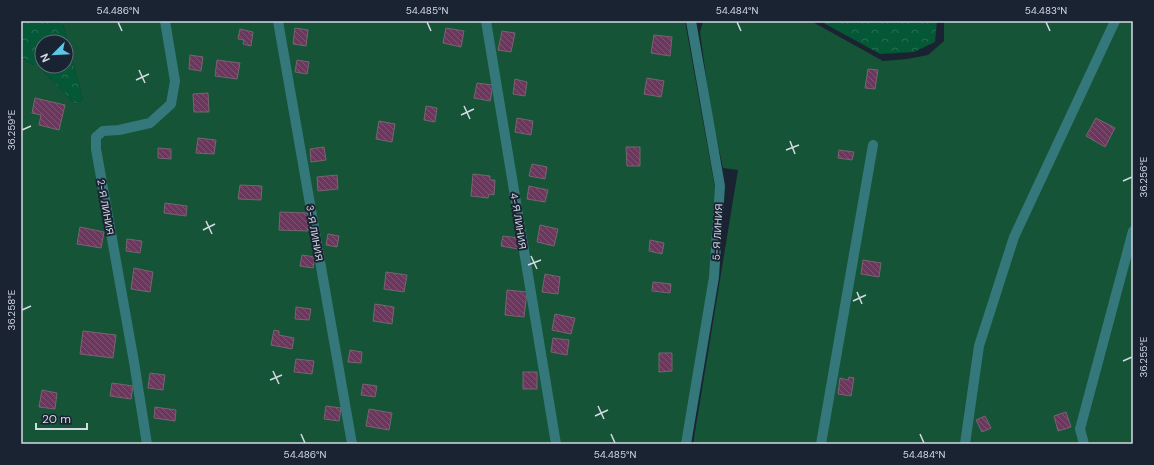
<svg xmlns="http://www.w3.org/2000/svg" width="1154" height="465" font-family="'DM Sans',sans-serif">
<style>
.green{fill:#155437}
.forest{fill:url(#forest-crowns);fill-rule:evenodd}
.building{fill:url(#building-back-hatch);stroke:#786471}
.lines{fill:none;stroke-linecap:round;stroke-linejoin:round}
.minor{stroke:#34787c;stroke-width:10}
.ticks{fill:none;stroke:#d4dae4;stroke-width:1.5}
.labels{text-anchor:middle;stroke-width:4;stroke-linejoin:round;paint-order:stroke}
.street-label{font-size:10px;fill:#d4dae4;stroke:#1a2332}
.neatline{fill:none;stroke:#d4dae4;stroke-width:1.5}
.ticks-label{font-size:10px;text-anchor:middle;fill:#d4dae4}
</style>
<defs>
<pattern id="forest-crowns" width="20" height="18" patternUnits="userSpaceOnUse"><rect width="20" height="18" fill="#045836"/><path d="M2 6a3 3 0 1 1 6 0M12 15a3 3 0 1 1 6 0" fill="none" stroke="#286f53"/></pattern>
<pattern id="building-back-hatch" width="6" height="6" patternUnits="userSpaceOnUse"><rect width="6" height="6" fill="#6c375d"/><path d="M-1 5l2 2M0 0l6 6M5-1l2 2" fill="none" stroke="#805374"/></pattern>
</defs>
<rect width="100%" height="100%" fill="#1a2332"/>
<g class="green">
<path d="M62,21H685L715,188L712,267L682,444H21V58L41,69L75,104L83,99Z"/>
<path d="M703,21H811L883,61L907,59L928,55L944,41V21H1133V444H693L738,170L723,168L711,113L700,32Z"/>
</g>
<g class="forest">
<path d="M21,21H62L83,99L75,104L41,69L21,58ZM42,42H66V66H42Z"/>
<path d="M820,21H937L935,42L914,52L880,54Z"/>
</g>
<g class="building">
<path d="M295,28L308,30L306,46L293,44Z"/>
<path d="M446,28L464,31L461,47L443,43Z"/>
<path d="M240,29L253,32L251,46L243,44L244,40L238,39Z"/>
<path d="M502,31L515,33L511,52L498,50Z"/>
<path d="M654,35L672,37L670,56L651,53Z"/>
<path d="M190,55L203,57L201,71L189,69Z"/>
<path d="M217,60L240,63L237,79L215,76Z"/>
<path d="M297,60L309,62L307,74L295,72Z"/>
<path d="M868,69L878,70L875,89L865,88Z"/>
<path d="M647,78L664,81L661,97L644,94Z"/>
<path d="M515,79L527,82L525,96L513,94Z"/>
<path d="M477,83L493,85L490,101L474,98Z"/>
<path d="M208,93L209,112H194L193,94Z"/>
<path d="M35,98L65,105L59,130L39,125L41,115L32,113Z"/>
<path d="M426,106L437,108L435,122L424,120Z"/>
<path d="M517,118L533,121L531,135L515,132Z"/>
<path d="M1096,118L1115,128L1105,147L1086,136Z"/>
<path d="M379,121L395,124L392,142L376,139Z"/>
<path d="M198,138L216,140L214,154L196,153Z"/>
<path d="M324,147L326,160L311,162L310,149Z"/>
<path d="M626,147H640V166H627Z"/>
<path d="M158,148L171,149V159L158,158Z"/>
<path d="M839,150L854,152L852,160L838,158Z"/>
<path d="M532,164L547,167L545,179L529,176Z"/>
<path d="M473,174L490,176V180H495L494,195L489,194L488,198L471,196Z"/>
<path d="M337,175L338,189L318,191L317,177Z"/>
<path d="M240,185L262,186L261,200L238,199Z"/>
<path d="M529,186L548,190L545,202L527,199Z"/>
<path d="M165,203L187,206L186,216L164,213Z"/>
<path d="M280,212L308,213V231L279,230Z"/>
<path d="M540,225L558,229L554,246L537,242Z"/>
<path d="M80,227L104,232L101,248L77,244Z"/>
<path d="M328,234L339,236L337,247L326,245Z"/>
<path d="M503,236L519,238L518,249L501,246Z"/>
<path d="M127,239L142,241L140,253L126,251Z"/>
<path d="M650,240L664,243L662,254L649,251Z"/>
<path d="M302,255L315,257L313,268L300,266Z"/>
<path d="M863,260L881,263L879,277L861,274Z"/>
<path d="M134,268L153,272L150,292L131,289Z"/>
<path d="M386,272L407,275L404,292L384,289Z"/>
<path d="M545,274L560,277L558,294L542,292Z"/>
<path d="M653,282L671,284L670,293L652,291Z"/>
<path d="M507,290L527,292L524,317L505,315Z"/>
<path d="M375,304L394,307L392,324L373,321Z"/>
<path d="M296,307L311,309L309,320L295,319Z"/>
<path d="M555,314L575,318L571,334L552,330Z"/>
<path d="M274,330L279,331V335L294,338L292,349L271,345Z"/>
<path d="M83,331L116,335L113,358L80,354Z"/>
<path d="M553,338L569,340L567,355L551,352Z"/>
<path d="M350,350L362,352L361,363L348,362Z"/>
<path d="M659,353H672V371L659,372Z"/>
<path d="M296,359L314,361L312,374L294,372Z"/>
<rect x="523" y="372" width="14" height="17"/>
<path d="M150,373L165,375L163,390L148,388Z"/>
<path d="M849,377L854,378L851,396L838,394L840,378L848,380Z"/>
<path d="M112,383L133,386L131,399L110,396Z"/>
<path d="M363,384L377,386L375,397L361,395Z"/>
<path d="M42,390L57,393L55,409L39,407Z"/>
<path d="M326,406L341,408L339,421L324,419Z"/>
<path d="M155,407L176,410L175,421L154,418Z"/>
<path d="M369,409L392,413L389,430L366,426Z"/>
<path d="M1066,412L1071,427L1058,431L1054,416Z"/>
<path d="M985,416L991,428L982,432L976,420Z"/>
</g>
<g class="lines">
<g class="minor">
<path d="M278,21L352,444"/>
<path d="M486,21L556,444"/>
<path d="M147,444L134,362L96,149V137L103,131L119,130L150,123L171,104L175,81L165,21"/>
<path d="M686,444L714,277L720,186L691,21"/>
<path d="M821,444L873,145"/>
<path d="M965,444L979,346L1014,237L1115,21"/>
<path d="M1084,444L1080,429L1133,231"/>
</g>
</g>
<path class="ticks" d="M118,22L122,31M427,22L431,31M737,22L741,31M1046,22L1050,31M139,70L145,83M136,80L149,74M464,106L470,119M461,115L474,109M22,130L31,126M790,141L795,154M786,150L799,145M1123,181L1132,177M206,221L212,234M203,230L215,224M531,256L537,269M528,265L541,260M857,292L862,304M853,301L866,295M22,310L31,306M1123,361L1132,357M273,371L279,384M270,380L282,375M598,406L604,419M595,416L608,410M301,434L305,443M611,434L615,443M920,434L924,443"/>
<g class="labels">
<g class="street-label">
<text transform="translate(106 207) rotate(80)" y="4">2-Я ЛИНИЯ</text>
<text transform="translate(519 221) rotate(81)" y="4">4-Я ЛИНИЯ</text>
<text transform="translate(717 232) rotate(-87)" y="4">5-Я ЛИНИЯ</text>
<text transform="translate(315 233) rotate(80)" y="4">3-Я ЛИНИЯ</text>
</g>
</g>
<rect width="1154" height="465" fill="none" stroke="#1a2332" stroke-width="44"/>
<g transform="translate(54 54) rotate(246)"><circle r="19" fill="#1a2332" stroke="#646c79"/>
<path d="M0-3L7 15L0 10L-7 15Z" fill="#5dc7e8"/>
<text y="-6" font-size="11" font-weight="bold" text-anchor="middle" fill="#d4dae4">N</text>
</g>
<path d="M36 423v6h51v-6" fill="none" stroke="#d4dae4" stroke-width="2"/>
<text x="42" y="423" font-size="12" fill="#d4dae4" stroke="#1a2332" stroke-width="3" paint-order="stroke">20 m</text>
<rect x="22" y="22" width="1110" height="421" class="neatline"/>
<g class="ticks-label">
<text x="118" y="14">54.486°N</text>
<text x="427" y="14">54.485°N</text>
<text x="737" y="14">54.484°N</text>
<text x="1046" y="14">54.483°N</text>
<text transform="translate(11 130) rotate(-90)" y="4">36.259°E</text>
<text transform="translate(1143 177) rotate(-90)" y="4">36.256°E</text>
<text transform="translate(11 310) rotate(-90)" y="4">36.258°E</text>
<text transform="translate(1143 357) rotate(-90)" y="4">36.255°E</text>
<text x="305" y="458">54.486°N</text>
<text x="615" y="458">54.485°N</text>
<text x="924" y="458">54.484°N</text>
</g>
</svg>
